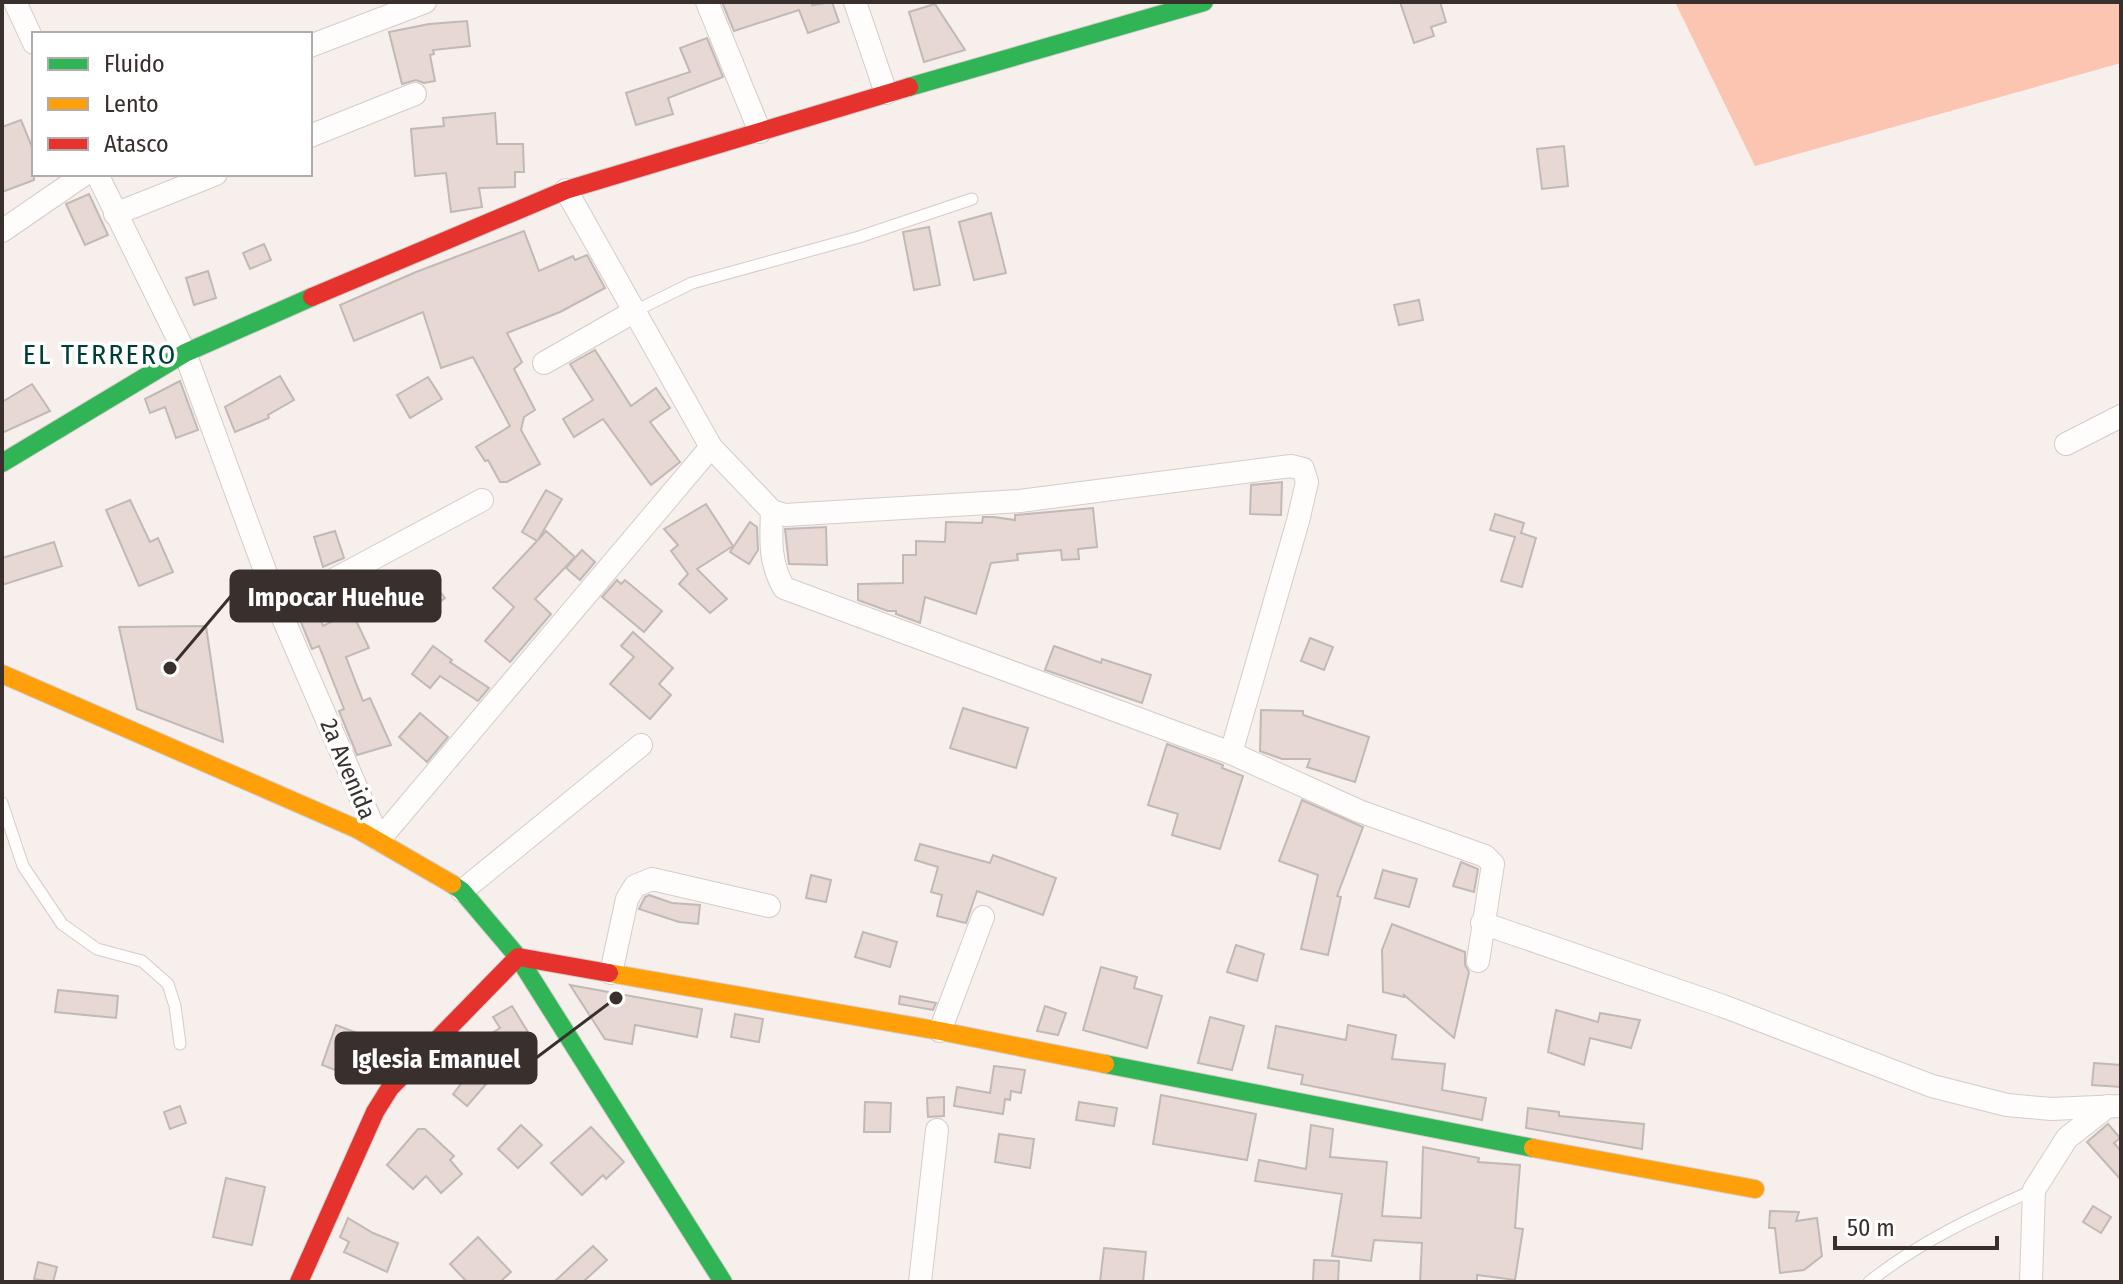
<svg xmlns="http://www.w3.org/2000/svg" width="2123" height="1284" font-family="'Fira Sans Condensed',sans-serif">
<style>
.green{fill:#fbc5b2}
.building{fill:#e7d8d3;stroke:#c1b9b6;stroke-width:2}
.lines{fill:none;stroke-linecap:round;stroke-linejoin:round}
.lane-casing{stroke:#d4ccca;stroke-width:13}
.street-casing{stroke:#d4ccca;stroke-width:24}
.fast-casing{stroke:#d4ccca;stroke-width:20}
.slow-casing{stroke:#d4ccca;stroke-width:20}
.jam-casing{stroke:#d4ccca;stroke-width:20}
.lane{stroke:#fefdfc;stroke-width:11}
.street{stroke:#fefdfc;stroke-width:22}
.fast{stroke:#30b455;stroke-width:18}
.slow{stroke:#ff9f0a;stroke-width:18}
.jam{stroke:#e5322d;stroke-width:18}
.labels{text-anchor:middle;stroke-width:7;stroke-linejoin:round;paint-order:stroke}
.street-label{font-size:24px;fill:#39302d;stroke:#fff}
.quarter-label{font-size:28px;letter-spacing:2px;fill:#003f38;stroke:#fff}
.leader{fill:none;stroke:#39302d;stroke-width:3}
.callout-dot{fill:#39302d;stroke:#fff;stroke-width:3}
.callout{fill:#39302d;stroke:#39302d;stroke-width:3}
.callout-label{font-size:26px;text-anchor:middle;font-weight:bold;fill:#fff}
</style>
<rect width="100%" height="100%" fill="#f7efec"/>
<path class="green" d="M1675,2H2121V63L1755,166Z"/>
<g class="building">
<path d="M722,2H812V5L832,2L839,22L808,33L799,10L734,31Z"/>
<path d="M1400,2H1440L1446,22L1431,27L1434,36L1414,43Z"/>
<path d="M935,4L965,50L924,62L909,12Z"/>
<path d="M467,21L470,46L433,50L434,54L430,55L435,81L424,83L416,80L402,84L389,32L429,24Z"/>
<path d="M707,38L723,77L668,98L673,114L636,125L626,93L690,72L680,48Z"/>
<path d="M495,113L497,144H523L524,172H515V187L479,188L482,207L451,212L446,173L415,176L411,129L444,126L443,118Z"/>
<path d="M21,120L34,152V180L2,192V127Z"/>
<path d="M1564,146L1568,186L1542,189L1537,149Z"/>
<path d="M89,194L108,235L85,245L66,204Z"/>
<path d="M991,213L1006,273L974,280L959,222Z"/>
<path d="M929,227L940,285L914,290L903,232Z"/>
<path d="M524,231L539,271L573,256L575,260L587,255L605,288L560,312L507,333L522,362L514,369L535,410L524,417L521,430L540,464L507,482H500L488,460L485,461L476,447L510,426L473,357L441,368L423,312L354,341L340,305L416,272Z"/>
<path d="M264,244L271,260L250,269L243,253Z"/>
<path d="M208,271L216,298L194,305L186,278Z"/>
<path d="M1419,300L1423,320L1399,325L1394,305Z"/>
<path d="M595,350L631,406L656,388L670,408L650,422L680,462L651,485L603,419L574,437L563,419L593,400L570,364Z"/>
<path d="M280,376L294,400L268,415L269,418L235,432L225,407Z"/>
<path d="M428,377L442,399L410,418L397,395Z"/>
<path d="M180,381L198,430L176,438L165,407L150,413L145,399Z"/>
<path d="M32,384L50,411L2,433V402Z"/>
<path d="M1282,482L1281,515L1250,514L1251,485Z"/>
<path d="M546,490L562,499L538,540L546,531L575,557L535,599L551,614L510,662L485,641L514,607L493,588L537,541L522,532Z"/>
<path d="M130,500L150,542L158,538L173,572L139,586L106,510Z"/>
<path d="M706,504L733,546L697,569L727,599L710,613L679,584L688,574L671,551L678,545L664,529Z"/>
<path d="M1093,508L1097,547L1078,549L1079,559L1062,560L1061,550L1017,554L1018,560L991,563L976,614L925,597L920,623L896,614V611H888L858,600V584L903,583V555H916V541L945,542L946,522L982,523L983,517H994L1015,520V515Z"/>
<path d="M1495,514L1524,523L1521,533L1536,538L1522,587L1501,581L1515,537L1490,530Z"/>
<path d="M750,522L757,527L758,550L749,564L730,552Z"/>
<path d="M826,527L827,565L789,564L785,529Z"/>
<path d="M335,531L344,558L323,567L314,537Z"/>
<path d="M54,542L62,566L2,585V558Z"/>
<path d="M582,550L595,562L580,580L566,568Z"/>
<path d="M426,574L445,598L431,609L411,586Z"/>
<path d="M617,580L621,584L625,580L662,611L644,632L602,597Z"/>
<path d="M315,605L323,626L352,612L369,648L346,657L363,701L370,698L391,745L357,755L339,711L344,709L319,646L312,649L298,615Z"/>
<path d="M206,626L223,742L137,709L119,627Z"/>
<path d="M633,632L673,668L659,684L671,695L650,719L610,684L634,657L621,646Z"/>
<path d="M1310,638L1333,647L1324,670L1301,661Z"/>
<path d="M433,646L452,660L450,662L489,688L478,701L440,676L430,688L412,674Z"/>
<path d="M1054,646L1101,663L1102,659L1151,675L1142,703L1045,670Z"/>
<path d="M963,708L1028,728L1016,768L950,748Z"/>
<path d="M1261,710L1303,711V715L1369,737L1355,782L1307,767L1310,759H1282L1260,751Z"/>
<path d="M420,713L448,737L427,762L399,737Z"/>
<path d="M1167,744L1223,765L1222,768L1243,776L1220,849L1172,835L1178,814L1148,805Z"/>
<path d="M1302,800L1363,827L1337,896L1341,897L1328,955L1301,949L1318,875L1279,861Z"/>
<path d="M920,844L990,863L993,855L1056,878L1043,915L977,891L966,923L937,916L942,895L931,892L938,867L915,860Z"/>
<path d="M1461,862L1478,869L1474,892L1453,886Z"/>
<path d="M1383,870L1417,879L1409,907L1375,898Z"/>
<path d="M811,875L831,880L826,902L806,898Z"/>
<path d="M649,895L672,903L700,905L698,924L679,922L639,909L645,897Z"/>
<path d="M1392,924L1465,952V965L1469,972L1454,1038L1404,995V997L1383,992L1382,950Z"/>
<path d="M863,932L897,942L890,967L855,957Z"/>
<path d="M1236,945L1264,954L1257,981L1227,972Z"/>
<path d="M1101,967L1137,977L1134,988L1162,996L1147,1048L1083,1030Z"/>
<path d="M570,985L702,1009L697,1037L635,1025L632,1044L605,1039Z"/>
<path d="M58,990L118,996L116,1018L55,1012Z"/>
<path d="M900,996L936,1003L933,1010L899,1004Z"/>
<path d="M512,1006L534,1042L502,1061L487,1036L500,1028L493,1017Z"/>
<path d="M1045,1006L1066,1013L1058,1035L1037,1031Z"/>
<path d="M1556,1010L1598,1022L1600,1013L1640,1020L1631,1048L1590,1038L1584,1065L1548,1052Z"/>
<path d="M735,1014L763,1019L759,1042L731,1037Z"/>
<path d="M1210,1017L1244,1026L1232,1070L1198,1063Z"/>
<path d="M336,1025L360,1034L346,1074L322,1065Z"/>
<path d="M1348,1025L1396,1035L1392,1059L1445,1064L1442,1090L1486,1098L1482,1120L1301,1084L1303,1075L1268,1068L1276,1026L1346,1040Z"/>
<path d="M2094,1063L2121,1065V1087L2092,1085Z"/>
<path d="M994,1066L1025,1070L1021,1093L1011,1091L1010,1100L1005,1099L1003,1114L954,1106L957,1087L990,1093Z"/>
<path d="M472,1070L487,1083L467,1106L453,1094Z"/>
<path d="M1161,1095L1256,1114L1247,1160L1153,1144Z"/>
<path d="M944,1097V1116L928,1117L927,1098Z"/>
<path d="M865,1102L891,1103L890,1132H864Z"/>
<path d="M1079,1102L1117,1108L1114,1126L1076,1120Z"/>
<path d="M180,1106L186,1123L170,1129L164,1112Z"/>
<path d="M1528,1108L1559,1112V1116L1644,1124L1642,1149L1526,1128Z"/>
<path d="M2108,1124L2120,1138L2114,1143L2121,1151V1180L2087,1142Z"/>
<path d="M521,1125L542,1145L518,1168L498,1149Z"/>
<path d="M1311,1125L1333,1129L1330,1157L1387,1162L1382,1216L1421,1218L1423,1147L1479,1158L1478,1162L1520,1165L1515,1228L1523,1229L1515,1280L1477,1275V1282H1420L1422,1243L1374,1240L1371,1261L1332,1256L1342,1194L1255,1181L1259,1160L1306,1169Z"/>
<path d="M591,1127L624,1162L606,1179L603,1175L582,1195L551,1163Z"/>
<path d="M418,1129H425L454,1156L450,1160L462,1174L441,1193L426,1176L413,1189L387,1165Z"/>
<path d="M999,1134L1034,1139L1030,1168L995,1162Z"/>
<path d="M226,1178L265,1187L252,1245L213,1237Z"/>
<path d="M2093,1206L2111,1217L2101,1233L2083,1222Z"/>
<path d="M1770,1211L1799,1212L1796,1221L1817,1218L1822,1256L1804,1270L1780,1273L1775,1228H1769Z"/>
<path d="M348,1218L373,1233L398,1243L387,1272L344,1252L349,1242L340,1237Z"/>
<path d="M478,1237L511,1272L500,1282H467L450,1264Z"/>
<path d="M593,1246L607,1260L583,1282H554Z"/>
<path d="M1104,1248L1146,1252L1143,1282H1100Z"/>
<path d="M1314,1260L1339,1261L1338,1282L1313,1281Z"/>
<path d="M38,1262L57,1267L53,1282L34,1279Z"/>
</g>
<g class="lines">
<g class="lane-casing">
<g id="lane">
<path d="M635,311L692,283L859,237L972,199"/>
<path d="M2,803L23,866L62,924L97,949L142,961L168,984L175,1006L180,1044"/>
<path d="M1869,1282C1919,1242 1975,1216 2034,1190"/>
</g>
</g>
<g class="street-casing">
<g id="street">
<path d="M15,2L34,43"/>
<path d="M707,2L760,132"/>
<path d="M855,2L886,93"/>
<path d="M310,46L425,2"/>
<path d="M310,136L415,94"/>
<path d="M97,174L185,353L279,609L379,840L711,447"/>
<path d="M566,190L711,447L772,511L785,515L1020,501L1291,466L1303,469L1307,482L1298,521L1231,753"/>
<path d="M115,214L216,174"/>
<path d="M2,231L85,174"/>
<path d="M544,363L635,311"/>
<path d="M2066,444L2121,416"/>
<path d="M772,511C771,540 769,562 784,588L1231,753L1359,811L1485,856L1493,864L1478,961"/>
<path d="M279,609L482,500"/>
<path d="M462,891L641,745"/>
<path d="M1482,923L1723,1006L1932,1086L2007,1105L2051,1109L2121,1106"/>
<path d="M611,973L627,899L635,886L652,879L769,906"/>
<path d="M940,1031L983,917"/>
<path d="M920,1282L937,1130"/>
<path d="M2031,1282L2034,1190L2067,1138L2108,1106"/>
</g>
</g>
<g class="fast-casing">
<g id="fast">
<path d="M909,87L1204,2"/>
<path d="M2,463L185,353L312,297"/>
<path d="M452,884L462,891L518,957L723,1282"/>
<path d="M1105,1064L1533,1148"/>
</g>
</g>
<g class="slow-casing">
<g id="slow">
<path d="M2,674L357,829L452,884"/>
<path d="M609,973L940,1031L1105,1064"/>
<path d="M1533,1148L1755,1189"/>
</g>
</g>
<g class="jam-casing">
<g id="jam">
<path d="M312,297L566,190L909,87"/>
<path d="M299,1282L375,1112L390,1088L518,957L609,973"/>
</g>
</g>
<use href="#lane" class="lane"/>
<use href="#street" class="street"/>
<use href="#fast" class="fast"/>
<use href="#slow" class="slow"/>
<use href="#jam" class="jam"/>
</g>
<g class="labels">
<g class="street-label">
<text transform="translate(348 769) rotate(67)" y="8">2a Avenida</text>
</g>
<g class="quarter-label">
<text x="100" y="364">EL TERRERO</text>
</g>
</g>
<path class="leader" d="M170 668L231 596M616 998L536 1058"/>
<g class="callout-dot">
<circle cx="170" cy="668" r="8"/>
<circle cx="616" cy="998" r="8"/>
</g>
<g class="callout">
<rect x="231" y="571" width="209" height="50" rx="8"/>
<rect x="336" y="1033" width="200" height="50" rx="8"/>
</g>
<g class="callout-label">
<text x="336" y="606">Impocar Huehue</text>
<text x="436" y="1068">Iglesia Emanuel</text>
</g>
<rect width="2123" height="1284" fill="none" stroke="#39302d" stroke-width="8"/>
<rect x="32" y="32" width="280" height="144" fill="#ffffff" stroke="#b0acab" stroke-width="2"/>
<rect x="48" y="58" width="40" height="12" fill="#30b455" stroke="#b0acab" stroke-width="2"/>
<text x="104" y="72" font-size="24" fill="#39302d">Fluido</text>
<rect x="48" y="98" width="40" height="12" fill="#ff9f0a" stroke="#b0acab" stroke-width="2"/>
<text x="104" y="112" font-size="24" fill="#39302d">Lento</text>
<rect x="48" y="138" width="40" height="12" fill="#e5322d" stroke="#b0acab" stroke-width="2"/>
<text x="104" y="152" font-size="24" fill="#39302d">Atasco</text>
<path d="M1835 1236v12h162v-12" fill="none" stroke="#39302d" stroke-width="4"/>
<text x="1847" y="1236" font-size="24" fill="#39302d" stroke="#ffffff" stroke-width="6" paint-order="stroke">50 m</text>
</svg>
